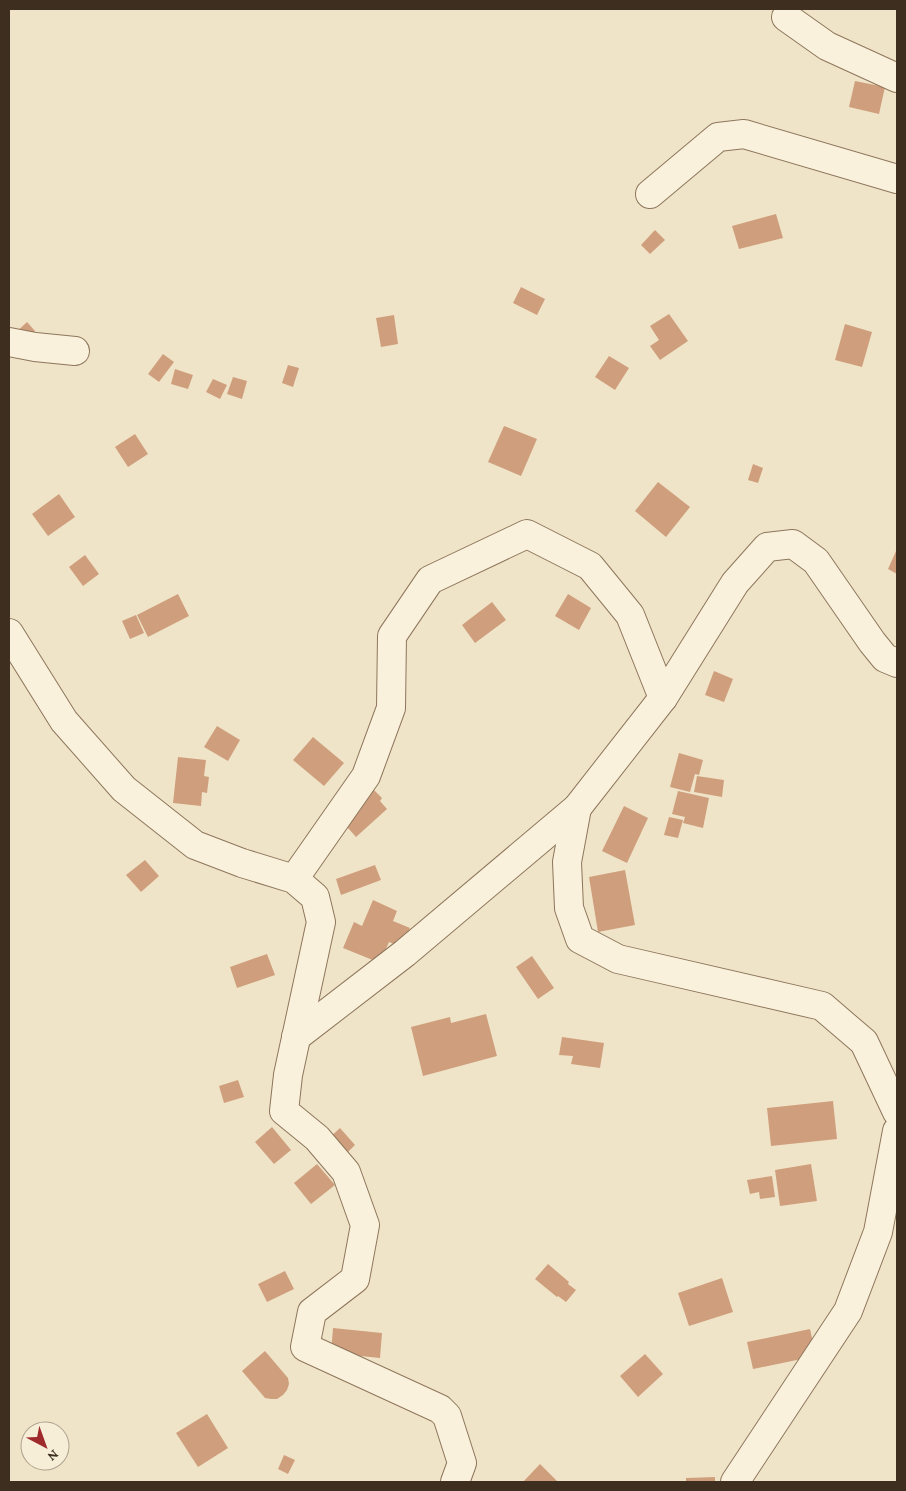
<svg xmlns="http://www.w3.org/2000/svg" width="906" height="1491" font-family="'Crimson Pro',serif">
<style>
.building{fill:#cf9f7d}
.lines{fill:none;stroke-linecap:round;stroke-linejoin:round}
.minor-casing{stroke:#8d765c;stroke-width:30}
.minor{stroke:#faf1dc;stroke-width:28}
</style>
<rect width="100%" height="100%" fill="#f0e4c8"/>
<g class="building">
<path d="M855,81L885,87L879,114L849,107Z"/>
<path d="M776,214L783,238L739,249L732,226Z"/>
<path d="M655,230L665,240L650,254L641,245Z"/>
<path d="M521,287L545,299L537,315L513,303Z"/>
<path d="M669,314L688,341L660,360L650,346L659,340L650,326Z"/>
<path d="M394,315L398,344L381,347L376,318Z"/>
<path d="M27,322L35,331L21,344L13,335Z"/>
<path d="M845,324L872,332L862,367L835,360Z"/>
<path d="M163,354L174,362L159,382L148,374Z"/>
<path d="M609,356L629,368L615,390L595,377Z"/>
<path d="M288,365L299,368L293,387L282,383Z"/>
<path d="M175,369L193,375L188,389L171,384Z"/>
<path d="M233,377L247,381L242,399L227,394Z"/>
<path d="M213,379L227,385L220,399L206,392Z"/>
<path d="M504,426L537,439L521,476L488,462Z"/>
<path d="M135,434L148,454L128,467L115,447Z"/>
<path d="M753,464L763,468L758,483L748,480Z"/>
<path d="M658,482L690,507L666,537L635,511Z"/>
<path d="M59,494L75,517L48,536L32,514Z"/>
<path d="M897,549V574L888,569Z"/>
<path d="M85,555L99,574L83,586L69,567Z"/>
<path d="M178,594L189,616L148,637L137,615Z"/>
<path d="M568,594L591,608L579,630L555,616Z"/>
<path d="M492,602L506,620L475,643L462,625Z"/>
<path d="M136,615L144,633L130,639L122,621Z"/>
<path d="M714,671L733,679L724,702L705,695Z"/>
<path d="M217,726L240,740L228,761L204,747Z"/>
<path d="M313,737L344,763L324,786L293,760Z"/>
<path d="M679,753L703,760L699,775L695,774L690,792L670,787Z"/>
<path d="M178,757L206,760L204,776L209,777L207,793L202,792L201,806L173,803Z"/>
<path d="M697,776L724,780L722,797L694,792Z"/>
<path d="M373,789L382,798L380,801L387,809L356,837L340,819Z"/>
<path d="M678,791L709,798L703,828L683,823L685,817L672,814Z"/>
<path d="M624,806L648,818L627,863L602,851Z"/>
<path d="M669,817L683,820L678,838L664,835Z"/>
<path d="M145,860L159,876L141,892L126,875Z"/>
<path d="M375,865L381,880L341,895L336,879Z"/>
<path d="M625,870L635,925L598,932L589,877Z"/>
<path d="M373,900L397,911L393,921L410,928L401,947L389,942L380,963L343,948L354,922L362,926Z"/>
<path d="M267,954L275,975L237,988L230,967Z"/>
<path d="M532,956L554,988L538,999L516,967Z"/>
<path d="M486,1014L497,1056L423,1076L411,1027L450,1017L451,1023Z"/>
<path d="M562,1037L604,1043L600,1068L571,1064L573,1056L559,1055Z"/>
<path d="M238,1080L244,1097L224,1103L219,1086Z"/>
<path d="M833,1101L837,1139L771,1146L767,1108Z"/>
<path d="M272,1127L291,1150L274,1164L255,1142Z"/>
<path d="M340,1128L355,1145L345,1155L329,1138Z"/>
<path d="M317,1164L335,1185L311,1204L294,1183Z"/>
<path d="M811,1164L817,1201L780,1206L775,1170Z"/>
<path d="M772,1176L775,1197L760,1199L759,1192L750,1194L747,1180Z"/>
<path d="M548,1264L569,1282L568,1284L576,1290L566,1302L558,1296L557,1297L535,1279Z"/>
<path d="M285,1271L294,1289L267,1302L258,1284Z"/>
<path d="M722,1278L733,1312L689,1326L678,1293Z"/>
<path d="M333,1328L382,1333L380,1358L331,1353Z"/>
<path d="M810,1329L816,1356L753,1369L747,1342Z"/>
<path d="M265,1351L288,1378L289,1384L287,1390L283,1395L277,1399H271L265,1398L242,1371Z"/>
<path d="M645,1354L663,1374L638,1397L620,1376Z"/>
<path d="M207,1414L228,1448L198,1467L176,1433Z"/>
<path d="M284,1455L295,1460L288,1474L278,1469Z"/>
<path d="M540,1464L558,1482H523Z"/>
<path d="M715,1477V1482H686V1478Z"/>
</g>
<g class="lines">
<g class="minor-casing">
<g id="minor">
<path d="M786,17L827,46L897,78"/>
<path d="M650,194L718,137L744,134L897,179"/>
<path d="M9,342L35,347L75,351"/>
<path d="M9,633L64,721L124,789L195,845L242,863L294,879L315,897L321,922L288,1075L284,1111L317,1138L346,1172L365,1225L355,1279L312,1312L305,1347L440,1409L447,1416L462,1463L455,1482"/>
<path d="M577,808L567,862L569,908L580,939L618,959L822,1006L864,1042L897,1112"/>
<path d="M294,879L366,776L391,708L392,636L430,580L527,534L590,566L630,615L663,698"/>
<path d="M296,1037L405,953L577,808L663,698L735,583L767,547L793,544L816,561L872,642L885,658L897,663"/>
<path d="M735,1482L848,1311L878,1232L897,1131"/>
</g>
</g>
<use href="#minor" class="minor"/>
</g>
<rect width="906" height="1491" fill="none" stroke="#3d2e20" stroke-width="20"/>
<g transform="translate(45 1446) rotate(139)"><circle r="24" fill="#f7eed8" stroke="#ada18e"/>
<path d="M0-4L9 19L0 12L-9 19Z" fill="#9e2a2b"/>
<text y="-8" font-size="14" font-weight="bold" text-anchor="middle" fill="#3d2e20">N</text>
</g>
</svg>
